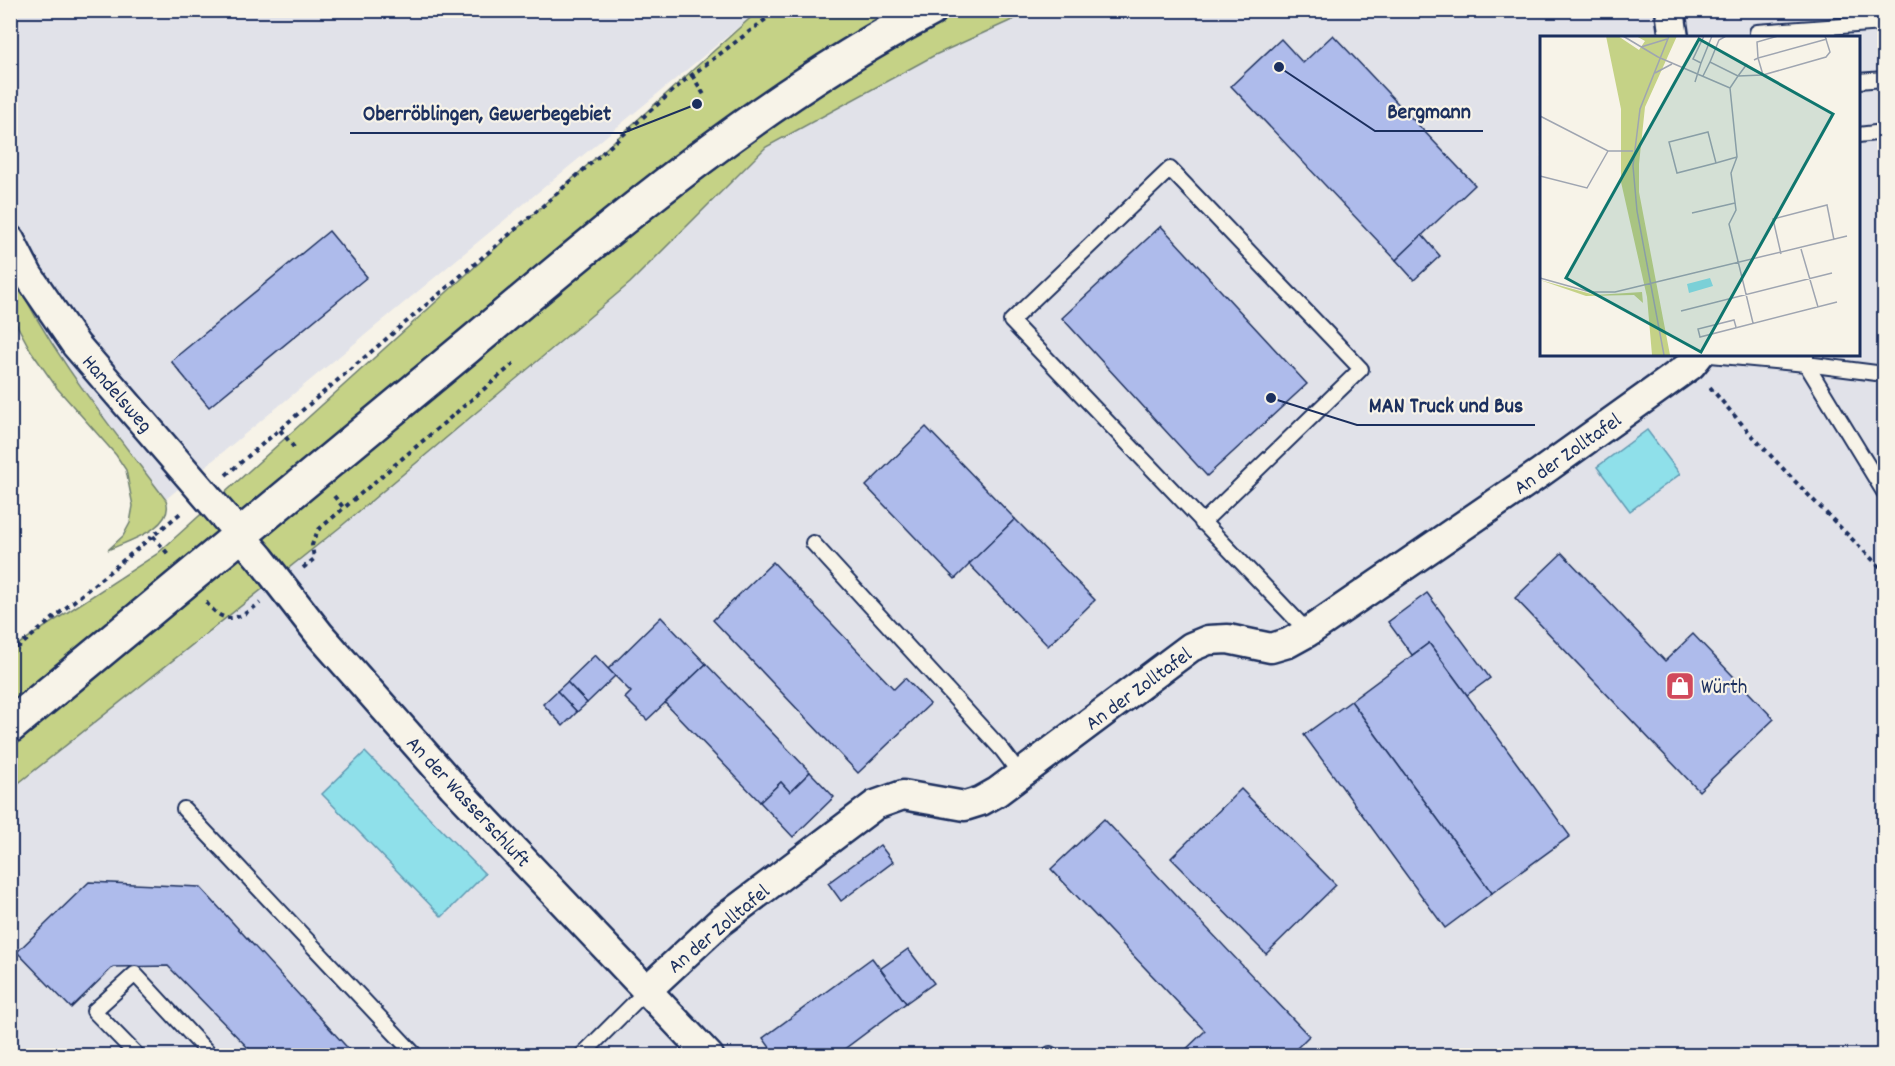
<svg xmlns="http://www.w3.org/2000/svg" width="1895" height="1066" font-family="Dekko,sans-serif">
<style>
.built{fill:#e1e2e9;fill-rule:evenodd}
.green{fill:#c5d286;stroke:#708072;stroke-width:1.5}
.water{fill:#8fe0ea;stroke:#6199b2;stroke-width:1.5}
.building{fill:#aebbeb;stroke:#1b2f5e;stroke-width:1.5}
.lines{fill:none;stroke-linecap:round;stroke-linejoin:round}
.service-casing{stroke:#1b2f5e;stroke-width:18}
.minor-casing{stroke:#1b2f5e;stroke-width:33}
.secondary-casing{stroke:#1b2f5e;stroke-width:38}
.path{stroke:#1b2f5e;stroke-width:4;stroke-dasharray:4.5 4.5;stroke-linecap:butt}
.service{stroke:#f7f3e8;stroke-width:14}
.minor{stroke:#f7f3e8;stroke-width:28}
.secondary{stroke:#f7f3e8;stroke-width:33}
.labels{text-anchor:middle;stroke-width:4.5;stroke-linejoin:round;paint-order:stroke}
.street-label{font-size:21px;fill:#1b2f5e;stroke:#f7f3e8}
.poi-label{font-size:21px;fill:#1b2f5e;stroke:#f7f3e8;text-anchor:start}
.inset-road{fill:none;stroke:#9fa5b1;stroke-width:1.5}
.view{fill:#0f766e;fill-opacity:0.15;stroke:#0f766e;stroke-width:3}
.inset-edge{fill:none;stroke:#1b2f5e;stroke-width:3}
.leader{fill:none;stroke:#1b2f5e;stroke-width:2}
.callout-dot{fill:#1b2f5e;stroke:#f7f3e8;stroke-width:2}
.callout-label{font-size:22px;text-anchor:middle;font-weight:bold;fill:#1b2f5e;stroke:#f7f3e8;stroke-width:4.5;stroke-linejoin:round;paint-order:stroke}
</style>
<rect width="100%" height="100%" fill="#f7f3e8"/>
<filter id="ink" filterUnits="userSpaceOnUse"><feTurbulence type="fractalNoise" baseFrequency=".0167" numOctaves="2"/><feDisplacementMap in="SourceGraphic" scale="12" xChannelSelector="R" yChannelSelector="G"/><feConvolveMatrix kernelMatrix="1 2 1 2 8 2 1 2 1" color-interpolation-filters="sRGB"/></filter>
<g filter="url(#ink)">
<g class="built">
<path d="M11,11H758L166,499L66,367L26,301L11,268Z"/>
<path d="M1032,11H1884V1055L11,1056V789L339,528L630,283L766,147L935,55ZM1541,38H1858V354H1541Z"/>
</g>
<g class="green">
<path d="M758,11H1032L935,55L766,147L630,283L339,528L11,789V649L157,554Z"/>
<path d="M10,268C51,355 109,424 166,500C176,527 128,541 108,550L123,536L130,523L133,506L126,470L116,455L57,388L31,351L11,314Z"/>
</g>
<g class="water">
<path d="M1647,430L1680,474L1630,511L1597,467Z"/>
<path d="M365,752L485,874L442,917L322,794Z"/>
</g>
<g class="building">
<path d="M1333,35L1475,185L1396,260L1231,86L1281,39L1303,63Z"/>
<path d="M1161,226L1307,384L1207,476L1062,318Z"/>
<path d="M329,231L367,277L209,407L171,361Z"/>
<path d="M1422,235L1440,256L1414,280L1396,260Z"/>
<path d="M926,427L1015,519L955,579L866,486Z"/>
<path d="M1015,519L1095,600L1048,646L969,564Z"/>
<path d="M1562,553L1665,661L1693,634L1774,719L1699,791L1515,598Z"/>
<path d="M773,562L894,689L905,678L930,704L858,773L713,620Z"/>
<path d="M1427,593L1490,678L1467,695L1429,643L1412,655L1388,622Z"/>
<path d="M661,617L706,664L647,720L625,698L631,692L608,669Z"/>
<path d="M1429,643L1570,836L1492,893L1351,701Z"/>
<path d="M595,655L615,676L587,703L567,682Z"/>
<path d="M706,664L810,772L790,792L781,782L760,802L665,703Z"/>
<path d="M567,682L587,703L577,712L557,691Z"/>
<path d="M557,691L577,712L563,726L543,704Z"/>
<path d="M1351,701L1492,893L1445,928L1304,735Z"/>
<path d="M810,772L834,797L793,837L760,802L781,782L790,792Z"/>
<path d="M1241,789L1336,885L1266,954L1171,858Z"/>
<path d="M1104,819L1309,1036L1289,1056H1179L1205,1031L1051,869Z"/>
<path d="M880,845L893,862L841,901L828,883Z"/>
<path d="M89,882L200,887L355,1056H256L168,966L113,967L71,1008L17,952Z"/>
<path d="M908,949L934,983L906,1003L880,969Z"/>
<path d="M872,958L906,1003L835,1056H776L763,1038Z"/>
</g>
<g class="lines">
<g class="service-casing">
<g id="service">
<path d="M1757,38V32L1884,23"/>
<path d="M1858,81L1884,79"/>
<path d="M1858,135L1884,132"/>
<path d="M1700,354L1806,364L1884,492"/>
<path d="M1806,354V364L1884,374"/>
<path d="M1202,523L1361,369L1170,169L1011,321L1308,632"/>
<path d="M813,543L1003,751L1021,775"/>
<path d="M184,809L416,1056"/>
<path d="M138,1056L94,1011L135,974L211,1056"/>
<path d="M581,1056L647,990"/>
<path d="M1049,1056L1050,1054L1052,1056"/>
</g>
</g>
<g class="minor-casing">
<g id="minor">
<path d="M1670,10L1674,38"/>
<path d="M10,240L28,275L76,345L260,558L320,635L453,786L709,1056"/>
<path d="M647,990L721,921L875,805L903,795L965,806L981,801L997,792L1191,647L1208,640L1228,639L1271,648L1288,643L1308,632L1540,473L1691,365L1700,354"/>
</g>
</g>
<g class="secondary-casing">
<path id="secondary" d="M10,726C162,600 314,474 466,348C613,225 759,100 930,10"/>
</g>
<g class="path">
<path d="M692,75L706,98"/>
<path d="M1710,387C1764,452 1824,511 1884,571"/>
<path d="M280,430L296,450"/>
<path d="M226,475L537,211L684,81L770,16L818,10"/>
<path d="M334,496L343,507"/>
<path d="M153,536L168,554"/>
<path d="M303,568L314,559L312,545L318,530L517,361"/>
<path d="M206,602C225,627 239,619 260,603"/>
<path d="M10,654L183,511"/>
</g>
<use href="#service" class="service"/>
<use href="#minor" class="minor"/>
<use href="#secondary" class="secondary"/>
</g>
</g>
<defs>
<g id="shop-square" transform="scale(1.5)"><rect x="-9" y="-9" width="18" height="18" rx="4" fill="#d1495b" stroke="#f7f3e8"/><path d="M-5-2.5h2.3a2.7 3.5 0 0 1 5.4 0H5L5.5 6h-11ZM-1.5-2.5h3a1.5 2.3 0 0 0-3 0Z" fill="#fff"/></g>
</defs>
<g fill-rule="evenodd">
<use href="#shop-square" x="1680" y="686"/>
</g>
<g class="labels">
<g class="street-label">
<text transform="translate(118 393) rotate(49)" y="7">Handelsweg</text>
<text transform="translate(1567 453) rotate(-35)" y="7">An der Zolltafel</text>
<text transform="translate(1138 688) rotate(-36)" y="7">An der Zolltafel</text>
<text transform="translate(469 801) rotate(47)" y="7">An der Wasserschluft</text>
<text transform="translate(718 928) rotate(-40)" y="7">An der Zolltafel</text>
</g>
<g class="poi-label">
<text x="1701" y="693">Würth</text>
</g>
</g>
<g transform="translate(1540 36)">
<rect width="320" height="320" fill="#f7f3e8"/>
<path d="M66,0H78L99,14L105,5L96,0H137L105,71L99,128V156L130,319H112L107,261L81,146V73ZM0,244L55,259L102,256L103,267L94,259L46,260Z" fill="#c5d286"/>
<path d="M170,242L173,250L149,257L147,248Z" fill="#8fe0ea"/>
<path class="inset-road" d="M83,0L118,21M101,11L127,3M118,21L190,52M214,24L218,22L217,6L238,0M170,26L179,4L186,0M161,27L172,0M115,37L132,28M223,39L218,22L287,3M163,40L170,26L198,40L207,28M155,46L161,27L153,23L164,0M0,47V80M190,52L197,121L191,137L196,174L189,188L213,287M190,52L198,40L223,39L286,21L290,16L285,0M0,80L68,115H93M176,127L168,96L129,106L137,137L176,127L197,121M0,140L47,152L68,115M152,177L195,167M261,213L278,271M241,218L233,183L287,169L294,204M0,242L50,256H75L307,200M141,275L292,237M196,291L194,284L158,293L160,301L297,266M124,319L97,175L93,130L100,73L129,0"/>
<path class="view" d="M159,3L293,78L161,316L26,242Z"/>
<rect width="320" height="320" class="inset-edge"/>
</g>
<path class="leader" d="M1279 67L1375 131H1483M697 104L623 133H350M1271 398L1357 425H1535"/>
<g class="callout-dot">
<circle cx="1279" cy="67" r="6"/>
<circle cx="697" cy="104" r="6"/>
<circle cx="1271" cy="398" r="6"/>
</g>
<g class="callout-label">
<text x="1429" y="118">Bergmann</text>
<text x="487" y="120">Oberröblingen, Gewerbegebiet</text>
<text x="1446" y="412">MAN Truck und Bus</text>
</g>
<rect width="1895" height="1066" fill="none" stroke="#f7f3e8" stroke-width="36"/>
<rect x="18" y="18" width="1859" height="1030" fill="none" stroke="#1b2f5e" stroke-width="2" filter="url(#ink)"/>
</svg>
